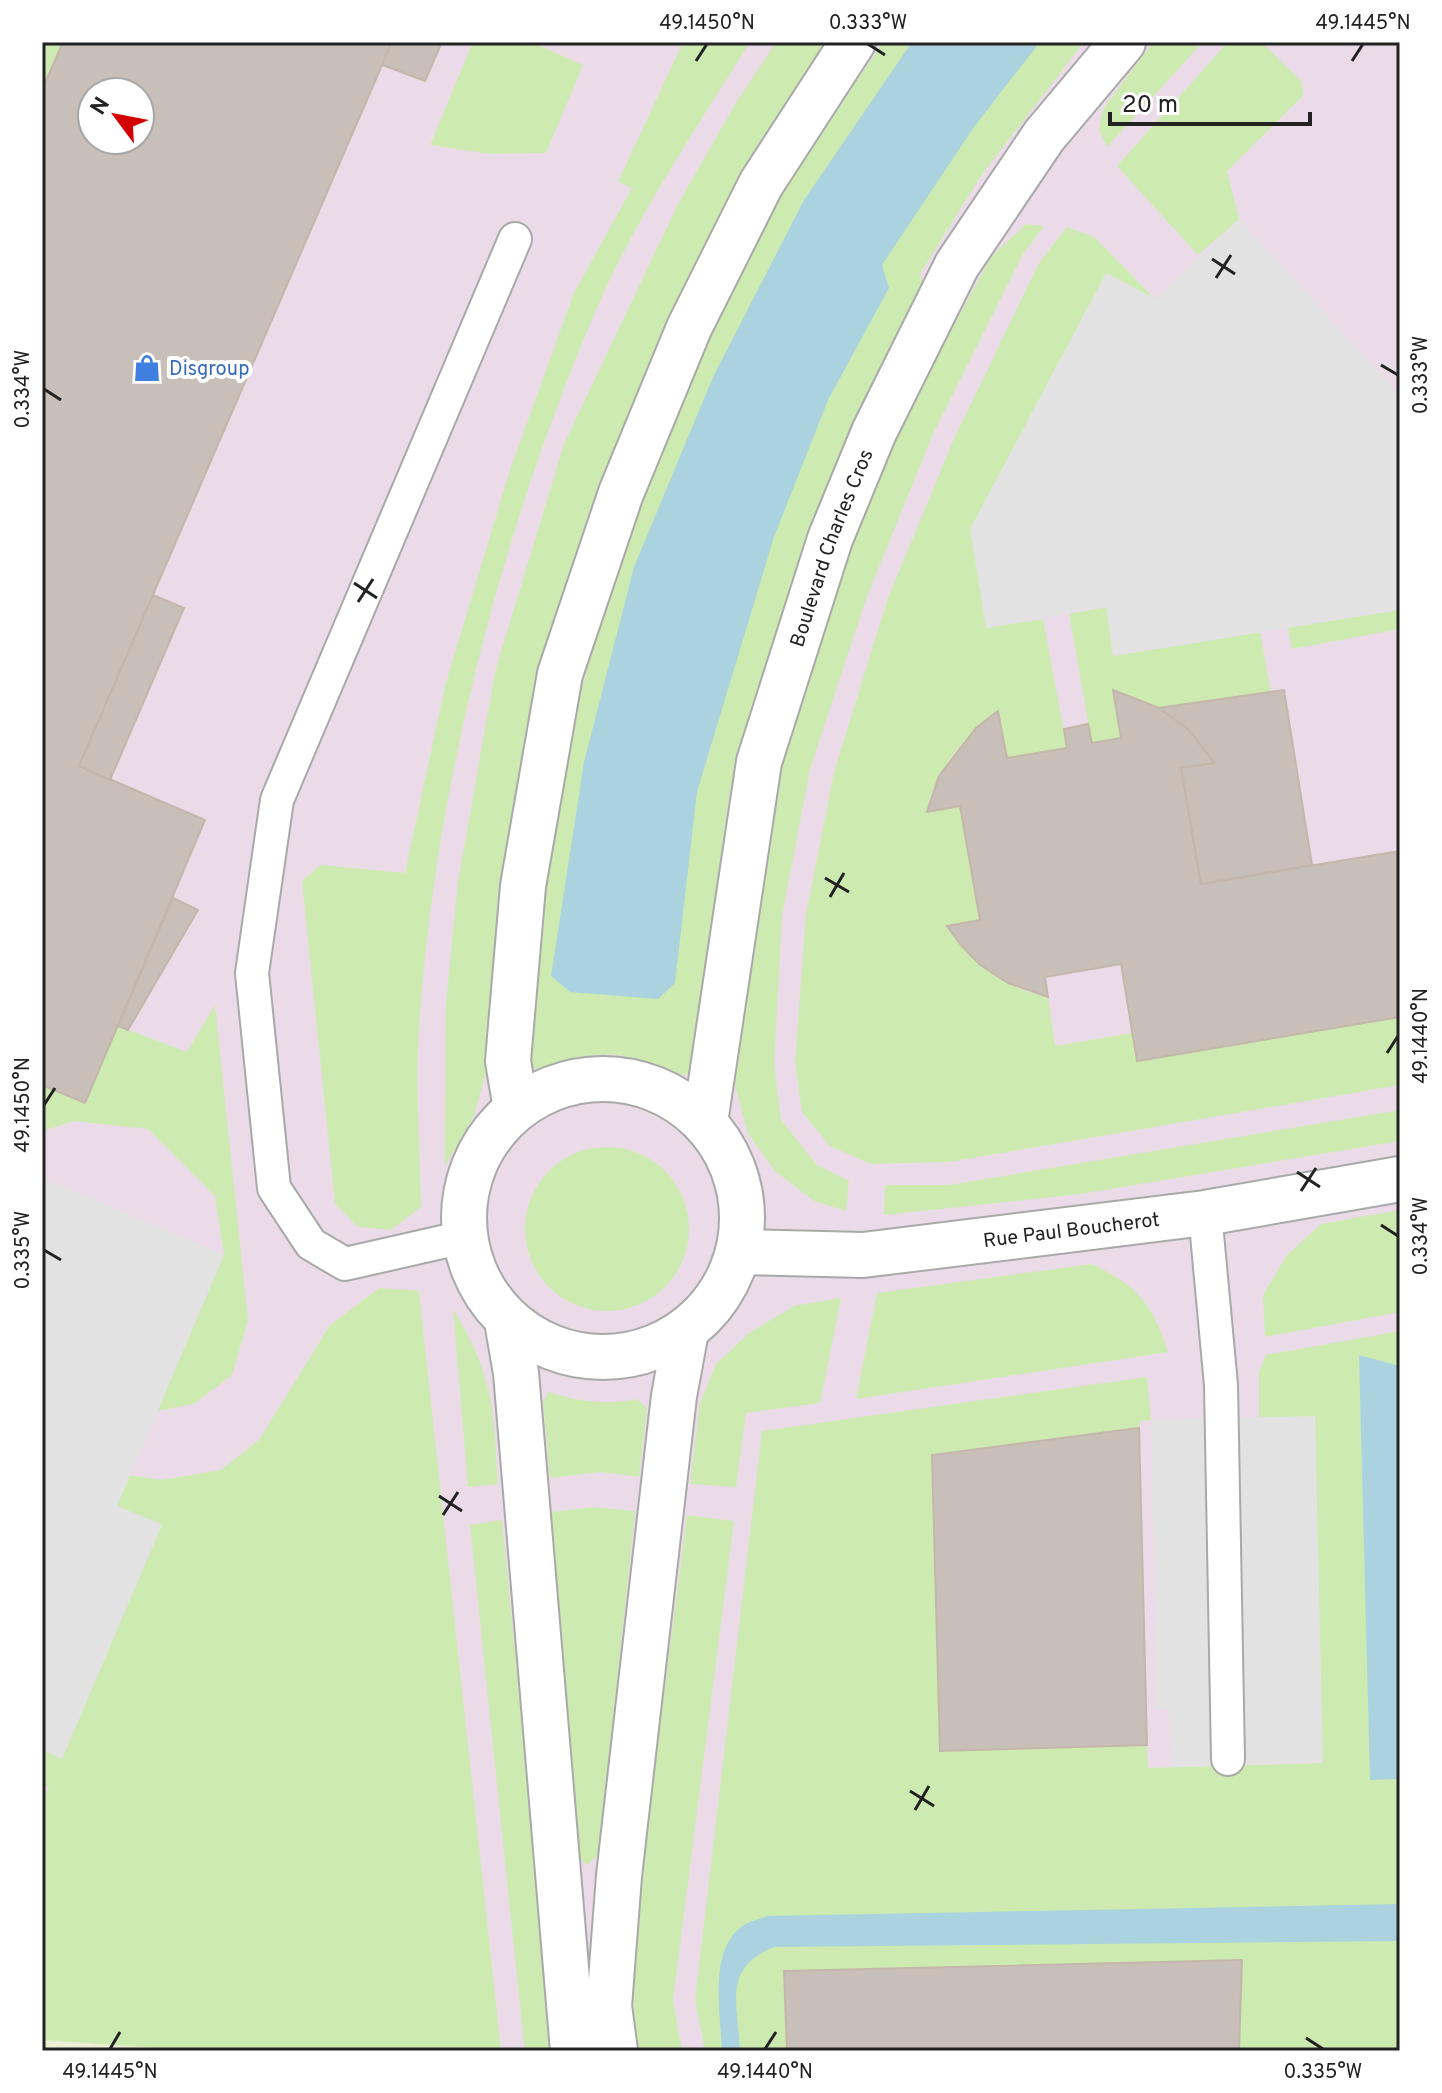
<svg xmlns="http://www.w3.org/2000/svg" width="1442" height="2093" font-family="Overpass,sans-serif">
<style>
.industrial{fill:#ebdbe8;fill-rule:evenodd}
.farmland{fill:#eef0d5}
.grass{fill:#cdebb0}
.parking{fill:#e2e2e2}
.water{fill:#aad3df}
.building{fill:#c7bfb8;stroke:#c4b6ab;stroke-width:2;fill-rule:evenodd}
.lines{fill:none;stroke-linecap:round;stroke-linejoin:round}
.lane-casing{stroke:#a9a9a9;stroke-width:36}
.street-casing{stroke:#a9a9a9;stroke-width:48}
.lane{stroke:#fff;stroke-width:32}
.street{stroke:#fff;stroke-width:44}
.ticks{fill:none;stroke:#222;stroke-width:3}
.labels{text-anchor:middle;stroke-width:8;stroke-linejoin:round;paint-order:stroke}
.shop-label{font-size:20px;fill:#366cbe;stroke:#fff;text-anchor:start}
.street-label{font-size:20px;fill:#222;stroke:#fff}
.neatline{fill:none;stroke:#222;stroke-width:3}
.ticks-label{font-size:20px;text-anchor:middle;fill:#222}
</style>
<rect width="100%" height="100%" fill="#f2efe9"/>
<path class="industrial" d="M42,42H1400V2051H202L42,2040ZM92,92H140V140H92Z"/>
<path class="farmland" d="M42,2040L202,2051H42Z"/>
<g class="grass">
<path d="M42,42H63L42,90Z"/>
<path d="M473,42H532L583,65L546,153L490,154L430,145Z"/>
<path d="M683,42H750C696,129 637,215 596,310C501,532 435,786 419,1028C415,1087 420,1148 421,1207L391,1230L358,1227L335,1204L302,881L320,865L405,873L445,686L511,467L574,293L632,188L618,182Z"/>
<path d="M776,42H830L669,324L589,512L536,684L488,1065L474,1116L445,1166L446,1003L458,882L495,672L564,444L678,204L737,101Z"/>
<path d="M883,42H1084L981,176L920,274L924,291L833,473L796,571L730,789L692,1069L685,1076C626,1051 599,1046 538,1070L527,1064L545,886L564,756L621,543L732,280L790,178Z"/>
<path d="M1153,42H1203L1107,147L1099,130L1103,109Z"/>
<path d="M1228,42H1261L1302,82L1303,96L1227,171L1239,219L1198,255L1117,166Z"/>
<path d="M1026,224L1044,226L1023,254L933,434L867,596L810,769L782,916L774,1064L781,1120L817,1165L849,1181L846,1211L814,1201L775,1171L748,1134L734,1081L751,936L781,765L846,552L889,445L991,257Z"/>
<path d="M1067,227L1094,237L1156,300L1106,273L986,628L1043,619L1067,748L1007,758L998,711C965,737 935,769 927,812L960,806L980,920L947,927C973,961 1004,989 1048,997L1055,1046L1132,1033L1138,1061L1400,1017V1085L949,1162L871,1164L830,1146L802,1112L795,1062L806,914L834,772L888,598L953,441L1039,263Z"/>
<path d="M1107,607L1113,656L1260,632L1271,692L1159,708L1114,691L1121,738L1092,743L1069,614Z"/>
<path d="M1400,610V629L1292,649L1288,627Z"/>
<path d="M215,1005L248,1320L232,1375L194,1404L157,1411L224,1255L215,1196L148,1129L74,1121L42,1131V1085L85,1103L118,1026L187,1052Z"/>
<path d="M1400,1110V1141L1081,1194L884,1215L885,1185H949Z"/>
<circle cx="607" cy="1229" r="82"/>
<path d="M1400,1210V1312L1265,1337L1263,1295L1287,1255L1321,1224Z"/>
<path d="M1092,1264C1138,1286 1152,1304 1168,1352L856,1399L877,1293Z"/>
<path d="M379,1288L419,1291L501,2051H202L42,2040V1804L49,1787L42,1784V1750L62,1758L161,1524L117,1506L130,1475L161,1480L221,1470L259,1440L330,1325Z"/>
<path d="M841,1298L820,1403L746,1413L736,1487L690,1484L700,1403L716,1364L749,1333L794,1306Z"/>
<path d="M453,1309C493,1375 494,1408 498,1484L468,1487Z"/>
<path d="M1400,1331V2051H1239L1242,1960L784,1971L787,2051H705L695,2000L762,1431L1147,1377L1151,1420L1140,1421L1139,1428L932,1455L940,1750L1147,1745L1148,1768L1322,1763L1315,1417H1259V1372L1266,1355Z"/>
<path d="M549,1392C579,1401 605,1406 637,1399L647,1408L639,1477L601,1472L550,1478L543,1402Z"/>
<path d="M594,1507L635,1511L599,1854L587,1865L575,1856L551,1512Z"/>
<path d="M687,1515L734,1521L673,2000L682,2051H636L631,1950Z"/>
<path d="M502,1520L551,2020L556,2051H526L524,2044L470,1525Z"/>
</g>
<g class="parking">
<path d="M1239,219L1400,396V610L1113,656L1106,607L986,628L970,529L1106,273L1156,299Z"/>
<path d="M42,1178L224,1255L117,1506L162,1525L62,1759L42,1750Z"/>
<path d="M1315,1416L1323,1763L1171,1767L1169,1709H1157L1151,1420Z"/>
</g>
<g class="water">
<path d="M912,42H1040L974,127L882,265L889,288L828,400L774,537L697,792L675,983L658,999L570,992L551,976L584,762L634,567L713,377L804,200Z"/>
<path d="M1359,1355L1400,1366V1779L1370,1780Z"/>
<path d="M1400,1904V1941L774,1947C722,1968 738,2004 740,2051H722C721,2014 707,1949 744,1925C750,1921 760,1919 767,1916Z"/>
</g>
<g class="building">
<path d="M63,42H392L79,766L205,820L85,1103L42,1085V90ZM92,92H140V140H92Z"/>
<path d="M392,42H442L425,81L382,65Z"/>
<path d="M153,595L184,608L110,780L79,766Z"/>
<path d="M1113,690L1159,708L1187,728L1215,763L1181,768L1201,884L1400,851V1017L1137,1061L1121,964L1045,977L1048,997L1008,983L979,964L961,945L947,926L980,920L960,806L927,812L939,776L976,728L998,711L1007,758L1067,748L1064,729L1088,724L1092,743L1121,738Z"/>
<path d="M1284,690L1312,865L1201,884L1181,768L1215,763L1187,728L1159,708Z"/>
<path d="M173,898L198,910L128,1030L118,1026Z"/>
<path d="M1139,1428L1147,1745L940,1751L932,1455Z"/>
<path d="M1242,1960L1239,2051H787L784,1971Z"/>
</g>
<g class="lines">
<g class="lane-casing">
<g id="lane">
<path d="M1205,1213L1221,1385L1228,1759"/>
<path d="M464,1237L345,1264L311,1244L274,1188L252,973L277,800L515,239"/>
</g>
</g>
<g class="street-casing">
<g id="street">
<circle cx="603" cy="1218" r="139"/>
<path d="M516,1109L508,1061L523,886L560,674L621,493L689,328L761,184L853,42"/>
<path id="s1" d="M705,1122L759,762L830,539L874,432L957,265L1044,136L1123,42"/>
<path id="s2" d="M739,1252L863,1255L1205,1213L1400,1179"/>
<path d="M507,1321L516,1373L573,2051"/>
<path d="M615,2051L609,2006L619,1876L674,1396L686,1331"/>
</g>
</g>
<use href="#lane" class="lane"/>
<use href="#street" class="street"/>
</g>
<path class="ticks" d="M868,44L885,55M696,61L707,44M1352,61L1363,44M1212,259L1235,274M1216,278L1231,255M1381,365L1398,375M44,389L61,400M354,583L377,598M358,602L373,579M825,878L849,892M830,897L844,873M1387,1053L1398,1036M44,1105L55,1088M1297,1172L1320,1187M1301,1191L1316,1168M1381,1225L1398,1236M44,1250L61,1260M439,1496L462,1511M443,1515L458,1492M910,1791L934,1806M915,1810L929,1786M1306,2038L1323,2049M110,2049L120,2032M765,2049L776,2032"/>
<defs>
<g id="shop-bare" transform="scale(2.16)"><path d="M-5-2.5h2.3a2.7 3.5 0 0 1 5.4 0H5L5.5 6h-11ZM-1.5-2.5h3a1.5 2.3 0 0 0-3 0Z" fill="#3f7fe0" stroke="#fff" stroke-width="2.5" paint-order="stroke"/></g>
</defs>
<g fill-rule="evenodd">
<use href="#shop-bare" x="147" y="368"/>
</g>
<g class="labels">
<g class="shop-label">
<text x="169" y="375">Disgroup</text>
</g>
<g class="street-label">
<text dy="7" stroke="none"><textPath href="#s1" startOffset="590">Boulevard Charles Cros</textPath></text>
<text dy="7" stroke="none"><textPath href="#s2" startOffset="334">Rue Paul Boucherot</textPath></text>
</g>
</g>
<rect width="1442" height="2093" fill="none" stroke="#ffffff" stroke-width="88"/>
<g transform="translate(116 116) rotate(302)"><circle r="38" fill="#ffffff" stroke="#a7a7a7" stroke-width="2"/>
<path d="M0-6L14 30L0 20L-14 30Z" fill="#d40000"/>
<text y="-12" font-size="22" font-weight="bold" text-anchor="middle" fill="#222222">N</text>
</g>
<path d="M1110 112v12h200v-12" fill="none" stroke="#222222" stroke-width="4"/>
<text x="1122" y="112" font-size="24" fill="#222222" stroke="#ffffff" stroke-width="6" paint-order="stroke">20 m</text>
<rect x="44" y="44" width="1354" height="2005" class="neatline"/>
<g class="ticks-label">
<text x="707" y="29">49.1450°N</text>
<text x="868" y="29">0.333°W</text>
<text x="1363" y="29">49.1445°N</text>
<text transform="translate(1420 375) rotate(-90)" y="7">0.333°W</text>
<text transform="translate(22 389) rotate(-90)" y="7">0.334°W</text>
<text transform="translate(1420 1036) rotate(-90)" y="7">49.1440°N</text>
<text transform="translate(22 1105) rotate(-90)" y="7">49.1450°N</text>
<text transform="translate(1420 1236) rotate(-90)" y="7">0.334°W</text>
<text transform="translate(22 1250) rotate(-90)" y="7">0.335°W</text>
<text x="110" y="2078">49.1445°N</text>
<text x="765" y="2078">49.1440°N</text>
<text x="1323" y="2078">0.335°W</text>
</g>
</svg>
